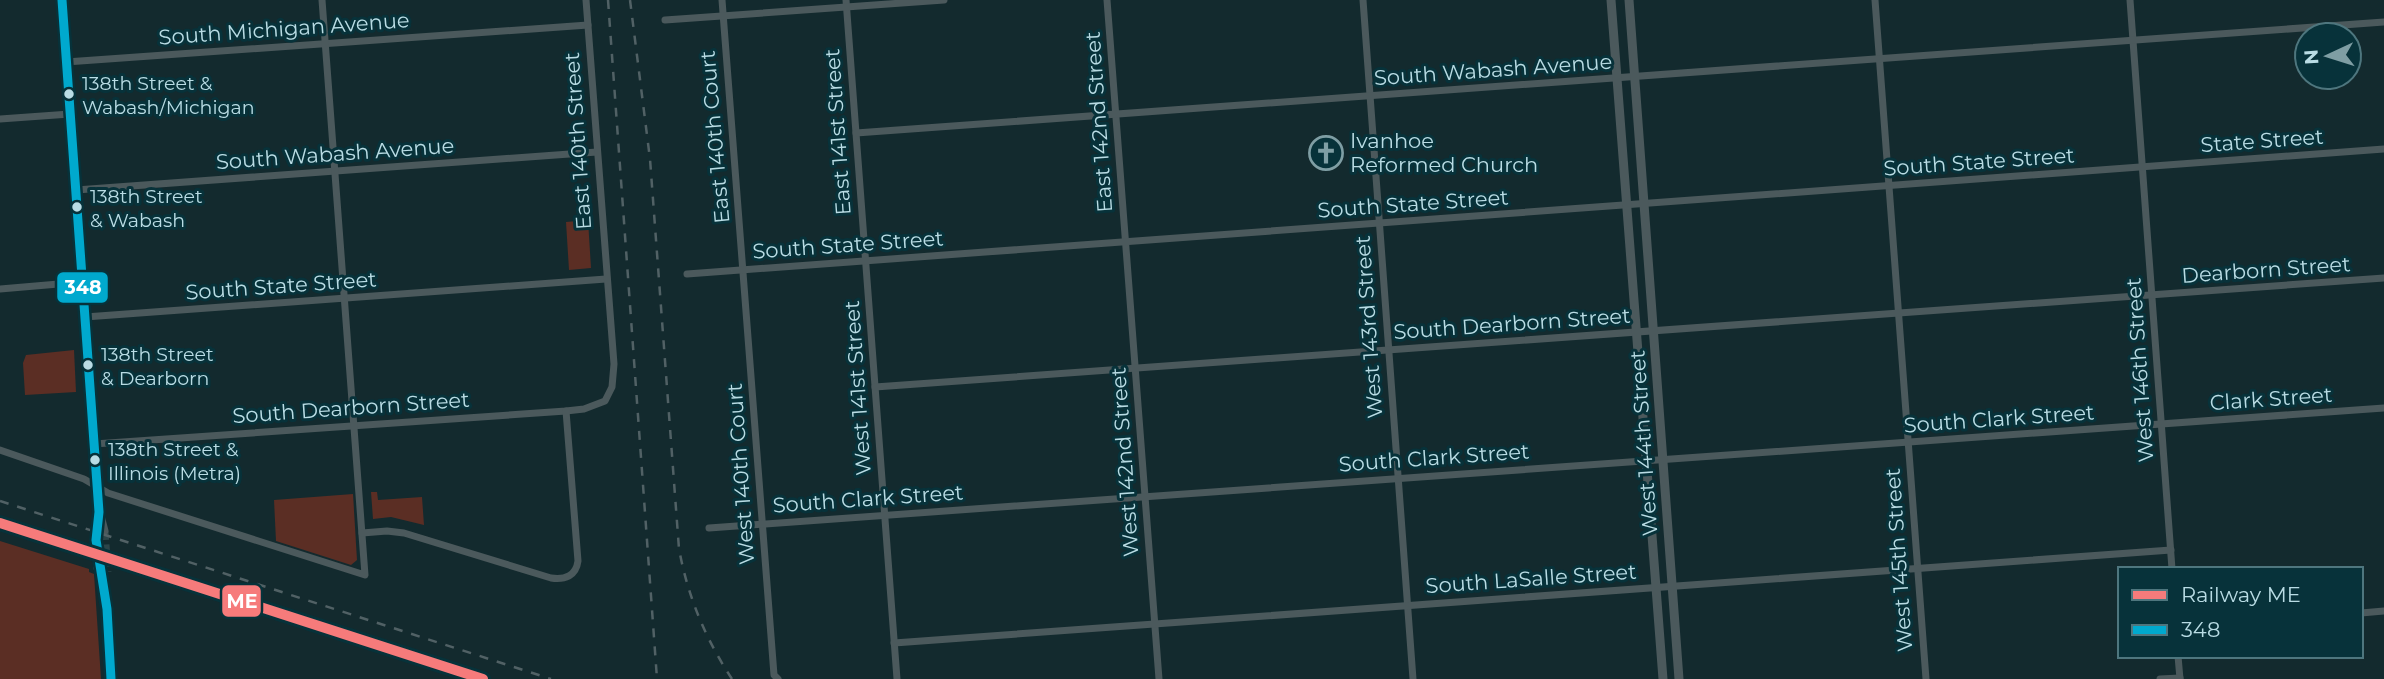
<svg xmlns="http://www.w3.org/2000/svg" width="2384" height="679" font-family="Montserrat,sans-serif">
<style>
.green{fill:#5b2e24}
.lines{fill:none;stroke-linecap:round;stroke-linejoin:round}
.tertiary-tunnel{stroke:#2c4549;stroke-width:9;stroke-dasharray:9 4.5;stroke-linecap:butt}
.minor{stroke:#4b595c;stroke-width:7}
.tertiary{stroke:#4b595c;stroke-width:9}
.rail{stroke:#516165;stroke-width:2.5;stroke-dasharray:9 9;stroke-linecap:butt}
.bus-1-casing{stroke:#07323a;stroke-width:14}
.bus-1{stroke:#00a9ce;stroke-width:9}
.rail-1-casing{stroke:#07323a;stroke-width:16}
.rail-1{stroke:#f67b7b;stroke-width:10}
.bus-dot{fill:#b9dce4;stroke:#07323a;stroke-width:2.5}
.labels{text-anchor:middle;stroke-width:6;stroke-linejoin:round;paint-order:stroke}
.bus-label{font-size:19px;fill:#b9dce4;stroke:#07323a;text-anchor:start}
.street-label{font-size:21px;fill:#b9dce4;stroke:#07323a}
.poi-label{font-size:21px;fill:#b9dce4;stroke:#07323a;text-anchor:start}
.line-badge{stroke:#07323a;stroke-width:2.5}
.badge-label{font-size:19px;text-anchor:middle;font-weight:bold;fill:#fff}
</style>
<rect width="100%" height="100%" fill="#132a2e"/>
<g class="green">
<path d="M588,220L591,268L569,270L566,222Z"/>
<path d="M74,350L76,392L25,395L23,363L26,355Z"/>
<path d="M371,492H377L378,500L422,497L424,525L391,517L373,519Z"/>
<path d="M353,494L357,560L351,565L276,541L274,500Z"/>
<path d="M0,541L89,569V572L94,574L101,679H0Z"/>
</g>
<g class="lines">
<g class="tertiary-tunnel">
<path d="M95,527L98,568"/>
<path d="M104,531L107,572"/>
</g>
<g class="minor">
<path d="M722,0L774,675L778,679"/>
<path d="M846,0L897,679"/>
<path d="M1107,0L1159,679"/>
<path d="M1363,0L1413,679"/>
<path d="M1875,0L1926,679"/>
<path d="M2130,0L2172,569"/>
<path d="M665,20L944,0"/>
<path d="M66,62L588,25"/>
<path d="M0,119L70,114"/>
<path d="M856,133L2384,22"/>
<path d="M76,190L597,152"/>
<path d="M687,274L2384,149"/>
<path d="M0,289L82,282"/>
<path d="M85,317L606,279"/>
<path d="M875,387L2384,278"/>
<path d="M94,444L566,411L584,409L605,401L612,387L614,364L586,0"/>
<path d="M0,450L84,479L108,493L365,575L322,0"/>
<path d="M709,528L2384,408"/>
<path d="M362,533L387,531L404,533L551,578C565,580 576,576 578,561L566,411"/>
<path d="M2361,613L2384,611"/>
<path d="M894,643L2171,550"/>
<path d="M2178,656L2180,679"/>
<path d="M2160,679L2180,678"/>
</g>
<g class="tertiary">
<path d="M62,0L99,512L104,531"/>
<path d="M1611,0L1663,679"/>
<path d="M1629,0L1679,679"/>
<path d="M98,568L105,588L111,679"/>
</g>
<g class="rail">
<path d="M608,0L657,679"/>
<path d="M630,0L650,159L679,549C688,597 705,638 732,679"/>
<path d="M0,501L551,679"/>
</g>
<g class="bus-1-casing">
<path id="bus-1" d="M62,0L99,512L96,540L107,609L111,679"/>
</g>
<use href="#bus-1" class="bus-1"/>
<g class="rail-1-casing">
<path id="rail-1" d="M0,523L483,679"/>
</g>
<use href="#rail-1" class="rail-1"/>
</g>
<defs>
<g id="church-ring" transform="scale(1.75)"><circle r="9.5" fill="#07323a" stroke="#7f9ea4" stroke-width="1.5"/><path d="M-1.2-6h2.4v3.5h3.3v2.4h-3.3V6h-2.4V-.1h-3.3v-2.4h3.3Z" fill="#7f9ea4"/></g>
</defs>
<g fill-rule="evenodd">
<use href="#church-ring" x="1326" y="153"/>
</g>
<g class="bus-dot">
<circle cx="69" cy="94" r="6"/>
<circle cx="77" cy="207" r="6"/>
<circle cx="88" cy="365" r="6"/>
<circle cx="95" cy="460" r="6"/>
</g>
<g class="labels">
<g class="bus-label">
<text x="82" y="90">138th Street &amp;<tspan x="82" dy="24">Wabash/Michigan</tspan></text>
<text x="90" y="203">138th Street<tspan x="90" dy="24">&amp; Wabash</tspan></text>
<text x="101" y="361">138th Street<tspan x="101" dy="24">&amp; Dearborn</tspan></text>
<text x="108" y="456">138th Street &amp;<tspan x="108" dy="24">Illinois (Metra)</tspan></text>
</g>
<g class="street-label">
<text transform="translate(284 29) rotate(-4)" y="7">South Michigan Avenue</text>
<text transform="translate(1493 70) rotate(-4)" y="7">South Wabash Avenue</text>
<text transform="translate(1099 122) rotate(-94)" y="7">East 142nd Street</text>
<text transform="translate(838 132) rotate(-94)" y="7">East 141st Street</text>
<text transform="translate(715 137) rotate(-95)" y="7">East 140th Court</text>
<text transform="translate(578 141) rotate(-94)" y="7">East 140th Street</text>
<text transform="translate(2262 141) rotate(-4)" y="7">State Street</text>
<text transform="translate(335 154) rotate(-4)" y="7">South Wabash Avenue</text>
<text transform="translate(1979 162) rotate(-4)" y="7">South State Street</text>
<text transform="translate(1413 204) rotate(-4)" y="7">South State Street</text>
<text transform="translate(848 245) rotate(-4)" y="7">South State Street</text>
<text transform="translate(2266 270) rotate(-4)" y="7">Dearborn Street</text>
<text transform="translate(281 286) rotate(-4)" y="7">South State Street</text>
<text transform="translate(1512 324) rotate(-4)" y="7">South Dearborn Street</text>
<text transform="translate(1369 327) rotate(-94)" y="7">West 143rd Street</text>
<text transform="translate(2140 370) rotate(-94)" y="7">West 146th Street</text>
<text transform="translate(858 388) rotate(-94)" y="7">West 141st Street</text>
<text transform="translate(2271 399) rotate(-4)" y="7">Clark Street</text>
<text transform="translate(351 408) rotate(-4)" y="7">South Dearborn Street</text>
<text transform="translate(1999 419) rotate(-4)" y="7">South Clark Street</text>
<text transform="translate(1644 443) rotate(-94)" y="7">West 144th Street</text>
<text transform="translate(1434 458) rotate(-4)" y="7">South Clark Street</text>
<text transform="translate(1125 462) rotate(-94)" y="7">West 142nd Street</text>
<text transform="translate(741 474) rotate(-94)" y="7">West 140th Court</text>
<text transform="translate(868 499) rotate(-4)" y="7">South Clark Street</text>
<text transform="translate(1899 560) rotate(-94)" y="7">West 145th Street</text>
<text transform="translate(1531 579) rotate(-4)" y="7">South LaSalle Street</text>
</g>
<g class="poi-label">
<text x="1350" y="148">Ivanhoe<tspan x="1350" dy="24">Reformed Church</tspan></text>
</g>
</g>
<g class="line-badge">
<rect x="56" y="271" width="53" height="33" rx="7" fill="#00a9ce"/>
<rect x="221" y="584" width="41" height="34" rx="7" fill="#f67b7b"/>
</g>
<g class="badge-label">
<text x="83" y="294">348</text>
<text x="242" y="608">ME</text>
</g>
<rect x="2118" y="567" width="245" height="91" fill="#07323a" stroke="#4e767e" stroke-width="2"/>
<rect x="2132" y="590" width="35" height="10" fill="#f67b7b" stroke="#4e767e" stroke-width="2"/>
<text x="2181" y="602" font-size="21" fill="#b9dce4">Railway ME</text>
<rect x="2132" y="625" width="35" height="10" fill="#00a9ce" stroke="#4e767e" stroke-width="2"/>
<text x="2181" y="637" font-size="21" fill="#b9dce4">348</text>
<g transform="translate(2328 56) rotate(266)"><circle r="33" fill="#07323a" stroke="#4e767e" stroke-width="2"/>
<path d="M0-5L12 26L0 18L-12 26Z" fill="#7f9ea4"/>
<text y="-10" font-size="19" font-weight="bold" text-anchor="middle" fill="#b9dce4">N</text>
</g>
</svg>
